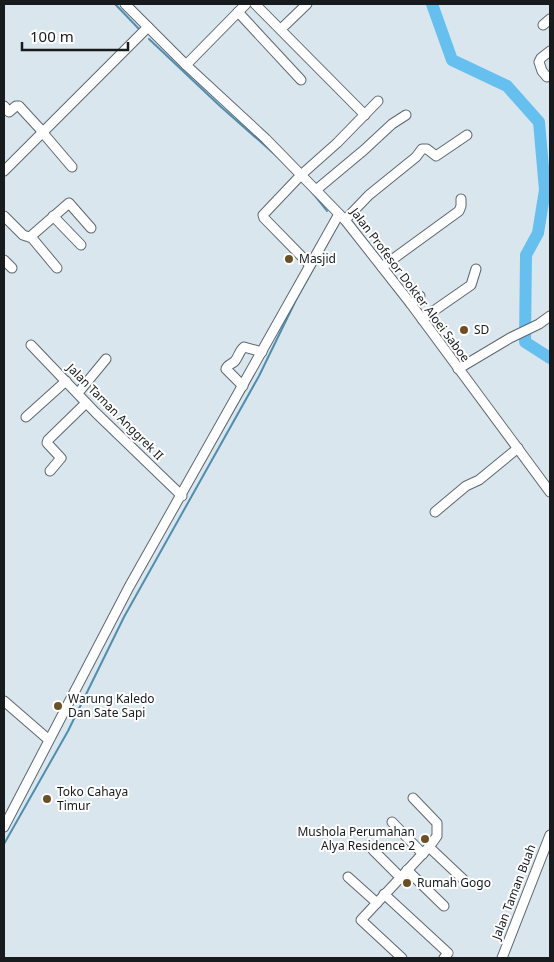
<svg xmlns="http://www.w3.org/2000/svg" width="554" height="962" font-family="'Noto Sans',sans-serif">
<style>
.lines{fill:none;stroke-linecap:round;stroke-linejoin:round}
.stream{stroke:#4e8eb0;stroke-width:2}
.river{stroke:#66c0ef;stroke-width:12}
.minor-casing{stroke:#5d686e;stroke-width:11}
.minor{stroke:#fff;stroke-width:9}
.poi-dot{fill:#6d4f24;stroke:#fff;stroke-width:2}
.labels{text-anchor:middle;stroke-width:4;stroke-linejoin:round;paint-order:stroke}
.poi-label{font-size:12px;fill:#171b1e;stroke:#fff;text-anchor:start}
.street-label{font-size:12px;fill:#171b1e;stroke:#fff}
</style>
<rect width="100%" height="100%" fill="#d9e6ed"/>
<g class="lines">
<g class="stream">
<path d="M115,4L140,30"/>
<path d="M149,39L220,106L280,159"/>
<path d="M311,191L327,211"/>
<path d="M4,844L68,731L124,617L259,376L296,300L337,226"/>
</g>
<path class="river" d="M432,4L452,60L507,86L539,122L545,190L538,233L526,255L525,342L550,358"/>
<g class="minor-casing">
<g id="minor">
<path d="M125,4L186,65L266,139L345,220L411,304L550,492"/>
<path d="M255,4L365,115"/>
<path d="M238,12L301,80"/>
<path d="M543,25L550,19"/>
<path d="M281,29L307,4"/>
<path d="M186,65L246,4"/>
<path d="M547,77L542,71L539,62L541,58L550,51"/>
<path d="M4,106L9,112L16,106H19L42,131"/>
<path d="M43,133L72,167"/>
<path d="M4,171L148,27"/>
<path d="M316,190L364,150L392,124L406,115"/>
<path d="M4,216L23,235L32,238L57,268"/>
<path d="M53,216L81,245"/>
<path d="M345,220L369,195L416,157L422,149H427L436,156L467,135"/>
<path d="M30,237L69,203L91,228"/>
<path d="M4,260L12,268"/>
<path d="M310,265L264,218L263,215L301,175L337,143L378,101"/>
<path d="M382,267L459,211L461,206V199"/>
<path d="M411,304L420,296"/>
<path d="M422,319L471,285L476,269"/>
<path d="M31,345L95,412L182,496"/>
<path d="M458,369L510,338L539,324L550,316"/>
<path d="M243,386L226,369C228,364 231,365 235,361C239,356 239,351 244,347L262,352"/>
<path d="M78,393L106,359"/>
<path d="M26,417L66,381"/>
<path d="M50,471L61,458L47,443L48,440L86,403"/>
<path d="M435,512L466,486L479,480L518,448"/>
<path d="M4,701L49,740"/>
<path d="M392,822L423,854"/>
<path d="M4,827L129,587L339,214"/>
<path d="M429,847L465,881"/>
<path d="M373,850L400,877"/>
<path d="M407,870L444,906"/>
<path d="M348,877L377,903"/>
<path d="M384,894L448,953L444,958"/>
<path d="M402,958L361,920L429,847L437,836V823L413,798"/>
<path d="M502,958L550,835"/>
</g>
</g>
<use href="#minor" class="minor"/>
</g>
<g class="poi-dot">
<circle cx="289" cy="259" r="5"/>
<circle cx="464" cy="330" r="5"/>
<circle cx="58" cy="706" r="5"/>
<circle cx="47" cy="799" r="5"/>
<circle cx="425" cy="839" r="5"/>
<circle cx="407" cy="883" r="5"/>
</g>
<g class="labels">
<g class="poi-label">
<text x="299" y="263">Masjid</text>
<text x="474" y="334">SD</text>
<text x="68" y="703">Warung Kaledo<tspan x="68" dy="14">Dan Sate Sapi</tspan></text>
<text x="57" y="796">Toko Cahaya<tspan x="57" dy="14">Timur</tspan></text>
<text x="415" y="836" text-anchor="end">Mushola Perumahan<tspan x="415" dy="14">Alya Residence 2</tspan></text>
<text x="417" y="887">Rumah Gogo</text>
</g>
<g class="street-label">
<text transform="translate(410 285) rotate(53)" y="4">Jalan Profesor Dokter Aloei Saboe</text>
<text transform="translate(115 412) rotate(45)" y="4">Jalan Taman Anggrek II</text>
<text transform="translate(514 892) rotate(-69)" y="4">Jalan Taman Buah</text>
</g>
</g>
<rect width="554" height="962" fill="none" stroke="#171b1e" stroke-width="10"/>
<path d="M22 42v8h106v-8" fill="none" stroke="#171b1e" stroke-width="2.5"/>
<text x="30" y="42" font-size="15" fill="#171b1e" stroke="#ffffff" stroke-width="4" paint-order="stroke">100 m</text>
</svg>
